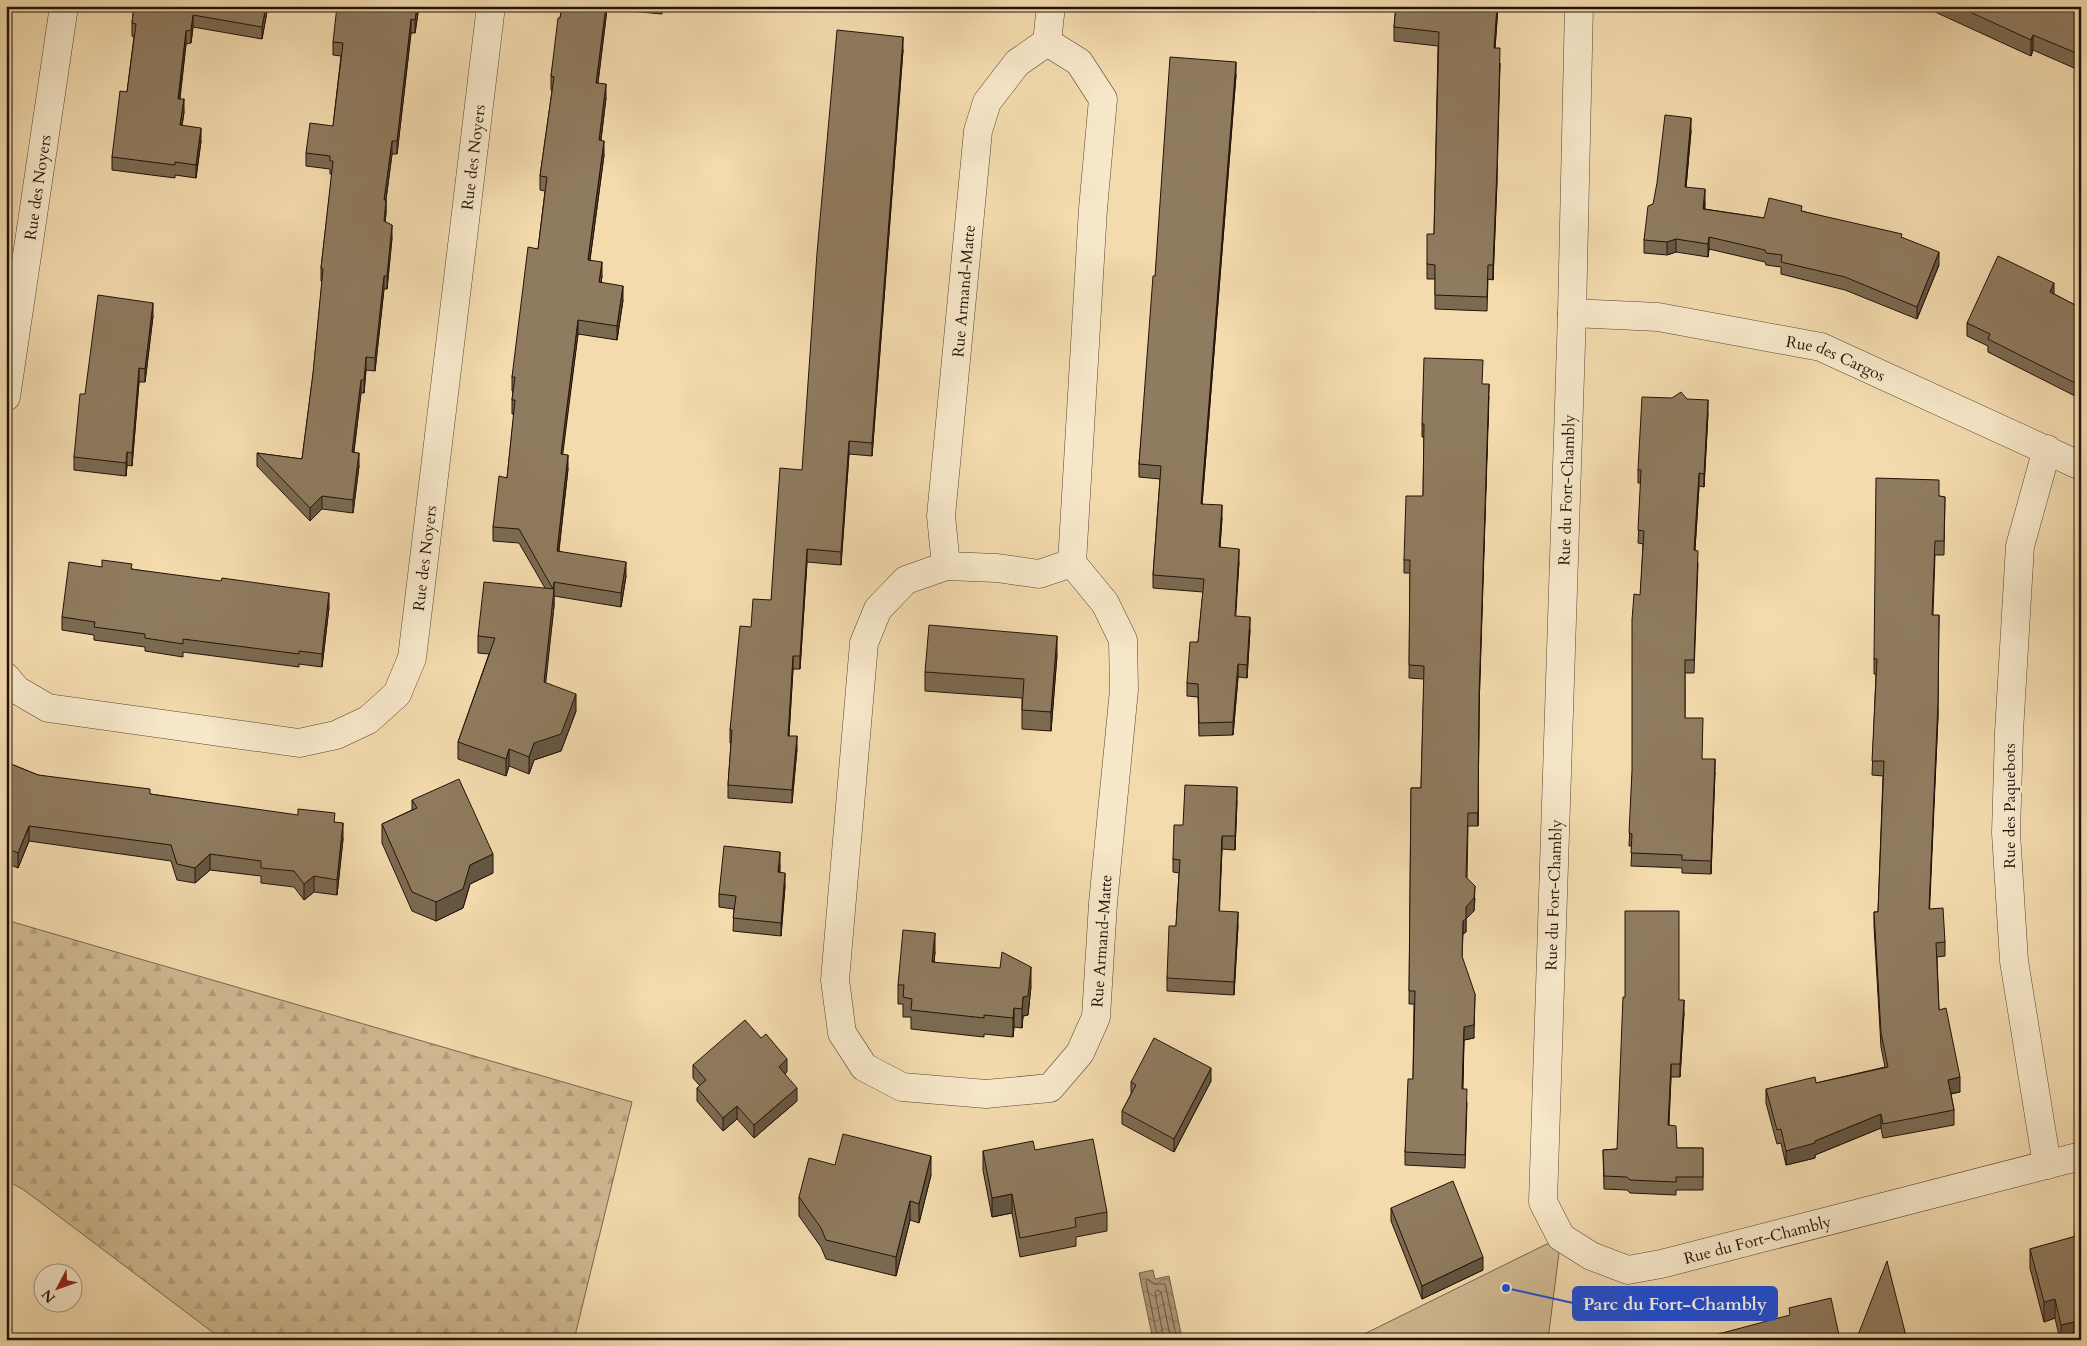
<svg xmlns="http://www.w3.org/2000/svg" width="2087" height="1346" font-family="Cardo,serif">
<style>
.forest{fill:url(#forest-firs);stroke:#7a664e}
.park{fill:#d0b992;stroke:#7a664e}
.water{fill:url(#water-waves);stroke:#75624a}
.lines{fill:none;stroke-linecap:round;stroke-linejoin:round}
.shore{stroke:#685440;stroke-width:1}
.minor-casing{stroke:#574432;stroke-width:29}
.minor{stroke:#f7e8ca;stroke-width:28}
.wall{fill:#7b6a52;stroke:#231209}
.shaded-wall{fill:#645642;stroke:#231209}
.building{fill:#8f7b5f;stroke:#231209}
.labels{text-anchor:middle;stroke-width:4;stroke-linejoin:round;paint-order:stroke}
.street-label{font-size:16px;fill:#231209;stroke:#f7e8ca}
.leader{fill:none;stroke:#1d4ed8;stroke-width:2}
.callout-dot{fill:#1d4ed8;stroke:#f7e8ca;stroke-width:2}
.callout{fill:#1d4ed8;stroke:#1d4ed8;stroke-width:2}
.callout-label{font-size:18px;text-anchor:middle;font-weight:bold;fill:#fff}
</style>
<defs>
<pattern id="forest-firs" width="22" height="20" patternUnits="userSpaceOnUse" patternTransform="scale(1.25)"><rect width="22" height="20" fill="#d0b992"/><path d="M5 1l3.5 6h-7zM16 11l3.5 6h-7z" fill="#b29e7d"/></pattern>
<pattern id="water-waves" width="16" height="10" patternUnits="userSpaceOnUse" patternTransform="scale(1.25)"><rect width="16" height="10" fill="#ac9776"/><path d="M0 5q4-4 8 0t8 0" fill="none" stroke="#8c7a5f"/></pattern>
</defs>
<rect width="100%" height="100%" fill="#f3dbae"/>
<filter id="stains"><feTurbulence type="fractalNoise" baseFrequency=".004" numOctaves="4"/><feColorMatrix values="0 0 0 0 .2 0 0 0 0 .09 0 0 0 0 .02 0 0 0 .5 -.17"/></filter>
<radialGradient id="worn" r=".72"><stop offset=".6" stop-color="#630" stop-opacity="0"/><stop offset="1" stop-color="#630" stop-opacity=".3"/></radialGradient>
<path class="forest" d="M6,920L632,1102L574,1340H223L24,1190L6,1180Z"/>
<path class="park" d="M1561,1237L1548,1340H1352Z"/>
<path class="water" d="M1153,1270L1155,1279L1169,1276L1182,1338L1153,1340L1139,1273Z"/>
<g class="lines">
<g class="shore">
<path d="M1158,1340L1146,1282L1148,1279L1154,1284H1165L1177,1340"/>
<path d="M1164,1340L1155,1293L1157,1290L1161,1292L1171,1340"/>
</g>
<g class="minor-casing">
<g id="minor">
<path id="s1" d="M1579,6L1572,313L1543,1202L1561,1237L1591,1256L1628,1270L1661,1264L2081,1156"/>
<path d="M1047,42L1079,62L1103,99L1093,209L1072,563L1105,603L1123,640L1124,690L1103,903L1096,1017L1080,1053L1050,1088L986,1094L902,1087L864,1067L842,1033L835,980L864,643L878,609L906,580L946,566L941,516L978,131L987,102L1017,63Z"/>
<path d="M1047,42L1051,6"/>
<path id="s2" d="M1572,313L1658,317L1821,347L2081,466"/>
<path id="s3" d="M6,397L64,6"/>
<path d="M2047,449L2020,546L2009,732L2006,833L2014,961L2047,1165"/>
<path d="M946,566L997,568L1039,574L1072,563"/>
<path id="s4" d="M6,677L17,690L48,708L299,743L336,735L368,720L397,694L412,658L491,6"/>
</g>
</g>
<use href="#minor" class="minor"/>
</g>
<g class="wall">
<path d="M134,6H268L262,39L193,27L191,43L186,44L180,99L184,112L182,126L201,141L196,178L175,175V178L112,170V157L127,92L134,37L132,36V23Z"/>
<path d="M419,6L415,33H411L397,154H392L386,200V213L385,222L392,238L387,289H384L375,371L366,370L364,393H361L354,452L359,466L353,513L322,509L310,521L257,466V453L302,459L313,374L322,282L321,281V268L332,174H330V169L306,166V153L333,126L341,56L333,55V42Z"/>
<path d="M562,6H663L662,14L607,9L598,83L606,98L601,140L604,155L590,260L602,276L601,283L623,300L617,340L578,334L562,454L568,469L559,551L626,576L621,607L554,596V606L545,683L576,711L561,751L534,760L529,774L509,766L506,776L458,759V742L489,654L478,653V636L545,588L519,543L493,541V527L507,478L514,414H512V400L513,391H512V377L538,249L545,191L540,190V176L552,91L551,90V76L560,18Z"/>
<path d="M1248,6H1315V12Z"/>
<path d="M1396,6H1498L1495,48L1497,181L1493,280L1488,279L1487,311L1435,309V279H1427V264L1434,234L1438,46L1394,41V27Z"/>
<path d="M1922,6H2081V71L2033,50L2031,56Z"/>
<path d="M903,50L872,456L849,454L841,565L807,562L800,669H793L789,736L797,749L792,803L728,798V785L731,743H730V730L751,627L771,600Z"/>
<path d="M1236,75L1202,504L1222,518L1220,547L1239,562L1235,616L1250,630L1247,678L1238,677L1233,735L1199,736L1198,697L1187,696V683L1198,642L1203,592L1153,588V575L1160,479L1139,477V464L1155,276Z"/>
<path d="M1691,131L1686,187L1705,202V209L1764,218L1802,211L1902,238L1939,265L1917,319L1845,290L1781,274V267L1766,265L1765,262L1709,249L1708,257L1676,252L1667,255L1644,253V240L1653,204Z"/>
<path d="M2054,294L2081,308V399L1988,352V346L1967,336V323Z"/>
<path d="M153,316L145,382H139L132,466L127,465L126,476L74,470V457L85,394Z"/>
<path d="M1483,384L1489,397L1479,708L1478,826H1468L1467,878L1475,899L1474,911L1466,919V932L1463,934L1462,957L1474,1038L1464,1040L1463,1089L1467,1103L1465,1168L1405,1165V1152L1413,1079L1414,1004H1409L1411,788H1421L1424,679L1409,678L1410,573H1404V560L1423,496L1424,437H1422V424Z"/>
<path d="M1687,399L1708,413L1704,487L1699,486L1695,550L1698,564L1694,673H1685V718L1702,759L1715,772L1711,874L1682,873V868L1631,866L1632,846H1629L1643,544L1638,543L1641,483H1638V470Z"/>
<path d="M1939,496L1945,497L1944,555H1935L1933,615L1938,716L1929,909L1945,942V956L1937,957L1939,1010L1960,1092L1951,1094L1954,1110V1125L1883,1138L1881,1128L1815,1155V1158L1786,1165L1781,1143L1777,1144L1766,1103V1089L1816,1083L1885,1067L1881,1047L1874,926V912H1878L1883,776L1872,775L1876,674H1874V659Z"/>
<path d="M102,567L132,569L329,607L322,667L299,664V667L183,652V657L145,651V647L94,640V635L62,630V617Z"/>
<path d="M1057,655L1051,731L1022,729V698L925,691V672Z"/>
<path d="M6,762L38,775L150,794L335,822L343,839L337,895L314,892L304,900L294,887L261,883V876L210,870L195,883L177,880L171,861L29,841L18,868L6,863Z"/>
<path d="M412,800L493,873L470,884L463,908L436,921L412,911L382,843V824L412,810Z"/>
<path d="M1237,801L1235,850L1222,849L1219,911L1238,925L1234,995L1167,991V978L1176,926L1179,873L1173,872V859L1183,825Z"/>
<path d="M780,865V872L785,886L781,936L733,931L734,909L719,907V894Z"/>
<path d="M935,952L934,962L1031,986L1028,1015L1023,1016L1022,1028L1014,1027L1013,1037L984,1034V1037L911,1029V1017H903V1004H898V985Z"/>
<path d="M1679,1000L1684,1013L1680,1077H1671L1669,1125L1677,1148H1703V1190H1676V1195L1630,1193L1627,1190L1604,1189L1603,1150L1617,1149Z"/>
<path d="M693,1065L787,1072L785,1074L797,1101L754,1138L737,1119L723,1131L697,1101V1088L700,1086L693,1078Z"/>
<path d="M1211,1081L1174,1152L1122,1124V1111L1131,1094V1082Z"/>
<path d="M1035,1150L1107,1212V1231L1076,1237V1246L1020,1257L1012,1213L992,1217L983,1170V1151Z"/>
<path d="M835,1165L931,1175L919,1223L910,1220L896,1276L826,1259L821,1247L799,1216V1197Z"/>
<path d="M1391,1208L1483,1270L1422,1299L1391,1221Z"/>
<path d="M2081,1231V1340H2060L2055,1318L2044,1322L2030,1268V1249L2075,1237V1232Z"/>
</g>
<g class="shaded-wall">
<path d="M266,6H268L262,39V27Z"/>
<path d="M417,6H419L415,33V20Z"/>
<path d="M606,6H607V9L596,97V83Z"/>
<path d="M1497,6H1498L1494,63V48Z"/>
<path d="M193,15V27L191,43V30Z"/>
<path d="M411,19V33L397,154V141Z"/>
<path d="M186,31V44L178,111V99Z"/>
<path d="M2033,35V50L2031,56V40Z"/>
<path d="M903,37V50L872,456V443Z"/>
<path d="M1236,62V75L1201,517V504Z"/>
<path d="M1500,63L1497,181L1493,280V265Z"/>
<path d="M606,84V98L599,154V140Z"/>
<path d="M184,99V112L180,138V125Z"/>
<path d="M1691,118V131L1685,199V187Z"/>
<path d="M201,128V141L196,178V165Z"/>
<path d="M392,141V154L384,213V200Z"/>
<path d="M604,141V155L588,274V260Z"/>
<path d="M1705,189V202L1703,221V209Z"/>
<path d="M386,200V213L384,234V221Z"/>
<path d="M392,225V238L387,289V276Z"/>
<path d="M1709,237V249L1708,257V244Z"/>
<path d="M1676,239V252L1667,255V242Z"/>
<path d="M1939,252V265L1917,319V307Z"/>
<path d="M602,262V276L599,296V282Z"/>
<path d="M384,276V289L375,371V358Z"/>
<path d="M2054,283V297L2050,292Z"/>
<path d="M623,286V300L617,340V326Z"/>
<path d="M153,303V316L145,382V369Z"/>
<path d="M578,320V334L561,468V454Z"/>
<path d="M366,357V370L364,393V380Z"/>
<path d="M139,368V382L132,466V453Z"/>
<path d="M361,380V393L352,465V452Z"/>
<path d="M1489,384L1479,708L1478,826L1479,695Z"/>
<path d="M1708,400V413L1704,487V474Z"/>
<path d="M849,441V454L841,565V552Z"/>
<path d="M127,452V465L126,476V463Z"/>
<path d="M359,453V466L353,513V500Z"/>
<path d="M568,455V469L557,565V551Z"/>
<path d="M1699,473V486L1694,563V550Z"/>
<path d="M322,496V509L310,521V508Z"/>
<path d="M1222,505V518L1219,560V547Z"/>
<path d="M807,549V562L800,669V656Z"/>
<path d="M1239,549V562L1235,629V616Z"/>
<path d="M626,562V576L621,607V593Z"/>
<path d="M554,582V606L544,699V682Z"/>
<path d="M329,593V607L322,667V654Z"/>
<path d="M1939,615L1938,716L1929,923V909Z"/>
<path d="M1250,617V630L1247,678V665Z"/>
<path d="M1057,636V655L1051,731V712Z"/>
<path d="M793,656V669L788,749V736Z"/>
<path d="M1238,664V677L1233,735V722Z"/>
<path d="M576,694V711L561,751L534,760L529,774V757L534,743Z"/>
<path d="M797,736V749L792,803V790Z"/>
<path d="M509,749V766L506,776V759Z"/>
<path d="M1715,759V772L1711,874V861Z"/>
<path d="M1237,787V801L1235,850V836Z"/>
<path d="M343,823V839L337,895V880Z"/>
<path d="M29,826V841L18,868V853Z"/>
<path d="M1222,836V849L1219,924V911Z"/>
<path d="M780,852V865L778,885V872Z"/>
<path d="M210,854V870L195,883V868Z"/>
<path d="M493,854V873L470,884L463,908L436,921V902L470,865Z"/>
<path d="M785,873V886L781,936V923Z"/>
<path d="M314,876V892L304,900V884Z"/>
<path d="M1475,886L1474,911L1466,919V932L1463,934V921L1466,907Z"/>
<path d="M1238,912V925L1234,995V982Z"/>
<path d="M935,933V952L932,981V962Z"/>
<path d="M1031,967V986L1028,1015L1023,1016L1022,1028V1009L1023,997Z"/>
<path d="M1475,994L1474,1038L1464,1040L1462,1102L1464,1027Z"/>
<path d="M1684,1000V1013L1680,1077V1064Z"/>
<path d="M1014,1008V1027L1013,1037V1018Z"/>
<path d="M787,1059V1072L779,1080V1067Z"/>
<path d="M1671,1064V1077L1668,1138V1125Z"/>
<path d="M1211,1068V1081L1174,1152V1139Z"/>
<path d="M1960,1077V1092L1948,1094V1080Z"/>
<path d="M797,1088V1101L754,1138V1125Z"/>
<path d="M737,1106V1119L723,1131V1118Z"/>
<path d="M1881,1114V1128L1815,1155V1158L1786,1165V1151L1815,1141Z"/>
<path d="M931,1156V1175L919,1223V1204Z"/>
<path d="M1012,1194V1213L992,1217V1198Z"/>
<path d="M910,1201V1220L896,1276V1257Z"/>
<path d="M1483,1257V1270L1422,1299V1286Z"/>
<path d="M2055,1299V1318L2044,1322V1302Z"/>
<path d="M2074,1322V1340H2061V1325Z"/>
<path d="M1905,1332V1340H1901Z"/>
</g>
<g class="building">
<path d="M134,6H266L262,27L193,15L191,30L186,31L178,99H184L180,125L201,128L196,165L175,162V165L112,157L120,91L127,92L136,24L132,23Z"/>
<path d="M337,6H417L415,20L411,19L397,141H392L384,200H386L384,221L392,225L387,276H384L375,358L366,357L364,380H361L352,452L359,453L353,500L322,496L310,508L257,453L302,459L313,374L323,269L321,268L333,161H330V156L306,153L310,123L333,126L343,43L333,42Z"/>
<path d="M562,6H606L596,83L606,84L599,140L604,141L588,260L602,262L599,282L623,286L617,326L578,320L561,454L568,455L557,551L626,562L621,593L554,582L553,589L519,529L493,527L499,476L507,478L515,400H512L515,377H512L528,247L538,249L547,177L540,176L554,77L551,76L558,18H560Z"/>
<path d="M1396,6H1497L1494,48H1500L1497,167L1493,265H1488L1487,297L1435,295V265L1427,264V234H1434L1439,32L1394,27Z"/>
<path d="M1957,6H2081V55L2033,35L2031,40Z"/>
<path d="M837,30L903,37L872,443L849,441L841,552L807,549L800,656H793L788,736H797L792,790L728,785L732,730H730L740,626L751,627L753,599L771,600L780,468L802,470L817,253Z"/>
<path d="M1170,57L1236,62L1201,504L1222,505L1219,547L1239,549L1235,616L1250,617L1247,665L1238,664L1233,722L1199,723L1198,684L1187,683L1190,642H1198L1204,579L1153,575L1161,466L1139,464L1153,276H1155Z"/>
<path d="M1665,115L1691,118L1685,187L1705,189L1703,209L1764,218L1769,198L1802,206L1801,211L1902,234L1901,237L1939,252L1917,307L1845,277L1781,262L1782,255L1766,253L1765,250L1709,237L1708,244L1676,239L1667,242L1644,240L1648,206L1653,204L1657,183Z"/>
<path d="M1998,256L2054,283L2050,292L2081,308V386L1988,339L1990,334L1967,323Z"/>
<path d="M98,295L153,303L145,369L139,368L132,453L127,452L126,463L74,457L80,394H85Z"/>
<path d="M1424,358L1483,360L1482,384H1489L1479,695L1478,813H1468L1466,877L1475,886L1474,898L1466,907V919L1463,921L1462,956L1475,994L1474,1025L1464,1027L1462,1089H1467L1465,1155L1405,1152L1408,1079H1413L1415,991H1409L1411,788H1421L1424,666L1409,665L1410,560H1404L1406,496H1423L1424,424H1422Z"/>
<path d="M1681,392L1687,399L1708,400L1704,474L1699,473L1694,550L1698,551L1694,660H1685V718H1703L1702,759H1715L1711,861L1682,860V855L1631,853L1632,834L1629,833L1632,771V620L1634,594L1640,595L1644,531L1638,530L1641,470H1638L1642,397L1672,398Z"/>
<path d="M1876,478L1939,480V496L1945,497L1944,541H1935L1932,615H1939L1938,702L1929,909L1943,908L1945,942L1936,943L1939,1010L1946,1008L1960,1077L1948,1080L1954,1110L1883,1124L1881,1114L1815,1141V1143L1786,1151L1781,1129L1777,1130L1766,1089L1815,1077L1816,1083L1888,1067L1881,1033L1874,912H1878L1884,761H1872L1877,659H1874Z"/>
<path d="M102,560L132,564L131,569L221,581L222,578L329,593L322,654L299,651V654L183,639V644L145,638V634L94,627L95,622L62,617L69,562L102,567Z"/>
<path d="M484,582L554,589L544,682L576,694L561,734L534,743L529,757L509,749L506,759L458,742L495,638L478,636Z"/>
<path d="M929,625L1057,636L1051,712L1022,710L1024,679L925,672Z"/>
<path d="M6,762L38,775L150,789V794L298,815V809L335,813L334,822L343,823L337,880L314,876L304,884L294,871L261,868V861L210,854L195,868L177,864L171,845L29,826L18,853L6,848Z"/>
<path d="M459,779L493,854L470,865L463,889L436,902L412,892L382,824L417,808L412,800Z"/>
<path d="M1185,785L1237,787L1235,836H1222L1219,911L1238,912L1234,982L1167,978L1169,926H1176L1180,860L1173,859L1174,825H1183Z"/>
<path d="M724,846L780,852L778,872L785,873L781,923L733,918L736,896L719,894Z"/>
<path d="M1625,911H1679V1000H1684L1680,1064H1671L1668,1125L1676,1126L1677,1148H1703V1177H1676V1182L1630,1180L1627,1177L1604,1176L1603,1150L1617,1149L1623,997H1625Z"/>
<path d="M903,930L935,933L932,962L1000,968L1002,952L1031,967L1028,996L1023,997L1022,1009L1014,1008L1013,1018L984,1015V1018L911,1010L912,999L903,997L904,985H898Z"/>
<path d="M745,1020L761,1038L766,1034L787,1059L779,1067L797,1088L754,1125L737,1106L723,1118L697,1088L706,1080L693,1065Z"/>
<path d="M1154,1038L1211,1068L1174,1139L1122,1111L1136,1085L1131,1082Z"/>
<path d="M843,1134L931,1156L919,1204L910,1201L896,1257L826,1240L821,1228L799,1197L809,1158L835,1165Z"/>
<path d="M1093,1139L1107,1212L1075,1218L1076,1227L1020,1238L1012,1194L992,1198L983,1151L1033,1141L1035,1150Z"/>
<path d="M1453,1181L1483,1257L1422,1286L1391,1208Z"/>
<path d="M2081,1231V1327L2074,1322L2061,1325L2055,1299L2044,1302L2030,1249L2076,1236L2075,1232Z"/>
<path d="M1887,1261L1905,1332L1901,1340H1856Z"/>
<path d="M1831,1298L1840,1340H1707V1337L1790,1315L1789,1308Z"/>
</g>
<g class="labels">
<g class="street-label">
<text dy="6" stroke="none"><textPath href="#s4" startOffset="962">Rue des Noyers</textPath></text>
<text dy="6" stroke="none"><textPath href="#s3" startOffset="212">Rue des Noyers</textPath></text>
<text transform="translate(963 291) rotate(-85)" y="6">Rue Armand-Matte</text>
<text dy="6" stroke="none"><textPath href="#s2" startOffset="269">Rue des Cargos</textPath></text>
<text transform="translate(1566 490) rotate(-88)" y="6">Rue du Fort-Chambly</text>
<text dy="6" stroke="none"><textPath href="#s4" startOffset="558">Rue des Noyers</textPath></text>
<text transform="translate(2009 806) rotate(-90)" y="6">Rue des Paquebots</text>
<text transform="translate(1553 895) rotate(-88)" y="6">Rue du Fort-Chambly</text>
<text transform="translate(1101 941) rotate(-86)" y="6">Rue Armand-Matte</text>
<text dy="6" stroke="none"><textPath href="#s1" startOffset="1444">Rue du Fort-Chambly</textPath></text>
</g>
</g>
<path class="leader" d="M1506 1288L1573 1303"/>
<circle class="callout-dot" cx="1506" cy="1288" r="5"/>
<rect class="callout" x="1573" y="1287" width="204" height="33" rx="5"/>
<g class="callout-label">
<text x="1675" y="1310">Parc du Fort-Chambly</text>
</g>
<rect width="2087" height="1346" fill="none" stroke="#f3dbae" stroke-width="25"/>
<rect x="8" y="8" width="2072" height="1331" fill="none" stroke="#231209" stroke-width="2.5"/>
<rect x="12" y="12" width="2062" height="1321" fill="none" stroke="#231209"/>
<g transform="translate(58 1288) rotate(229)"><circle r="24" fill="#f7e8ca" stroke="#a2927d"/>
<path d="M0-4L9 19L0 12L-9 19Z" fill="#8f2418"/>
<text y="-8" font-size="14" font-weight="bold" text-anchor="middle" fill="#231209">N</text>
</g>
<rect width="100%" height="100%" filter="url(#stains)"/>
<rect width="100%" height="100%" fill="url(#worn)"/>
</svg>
